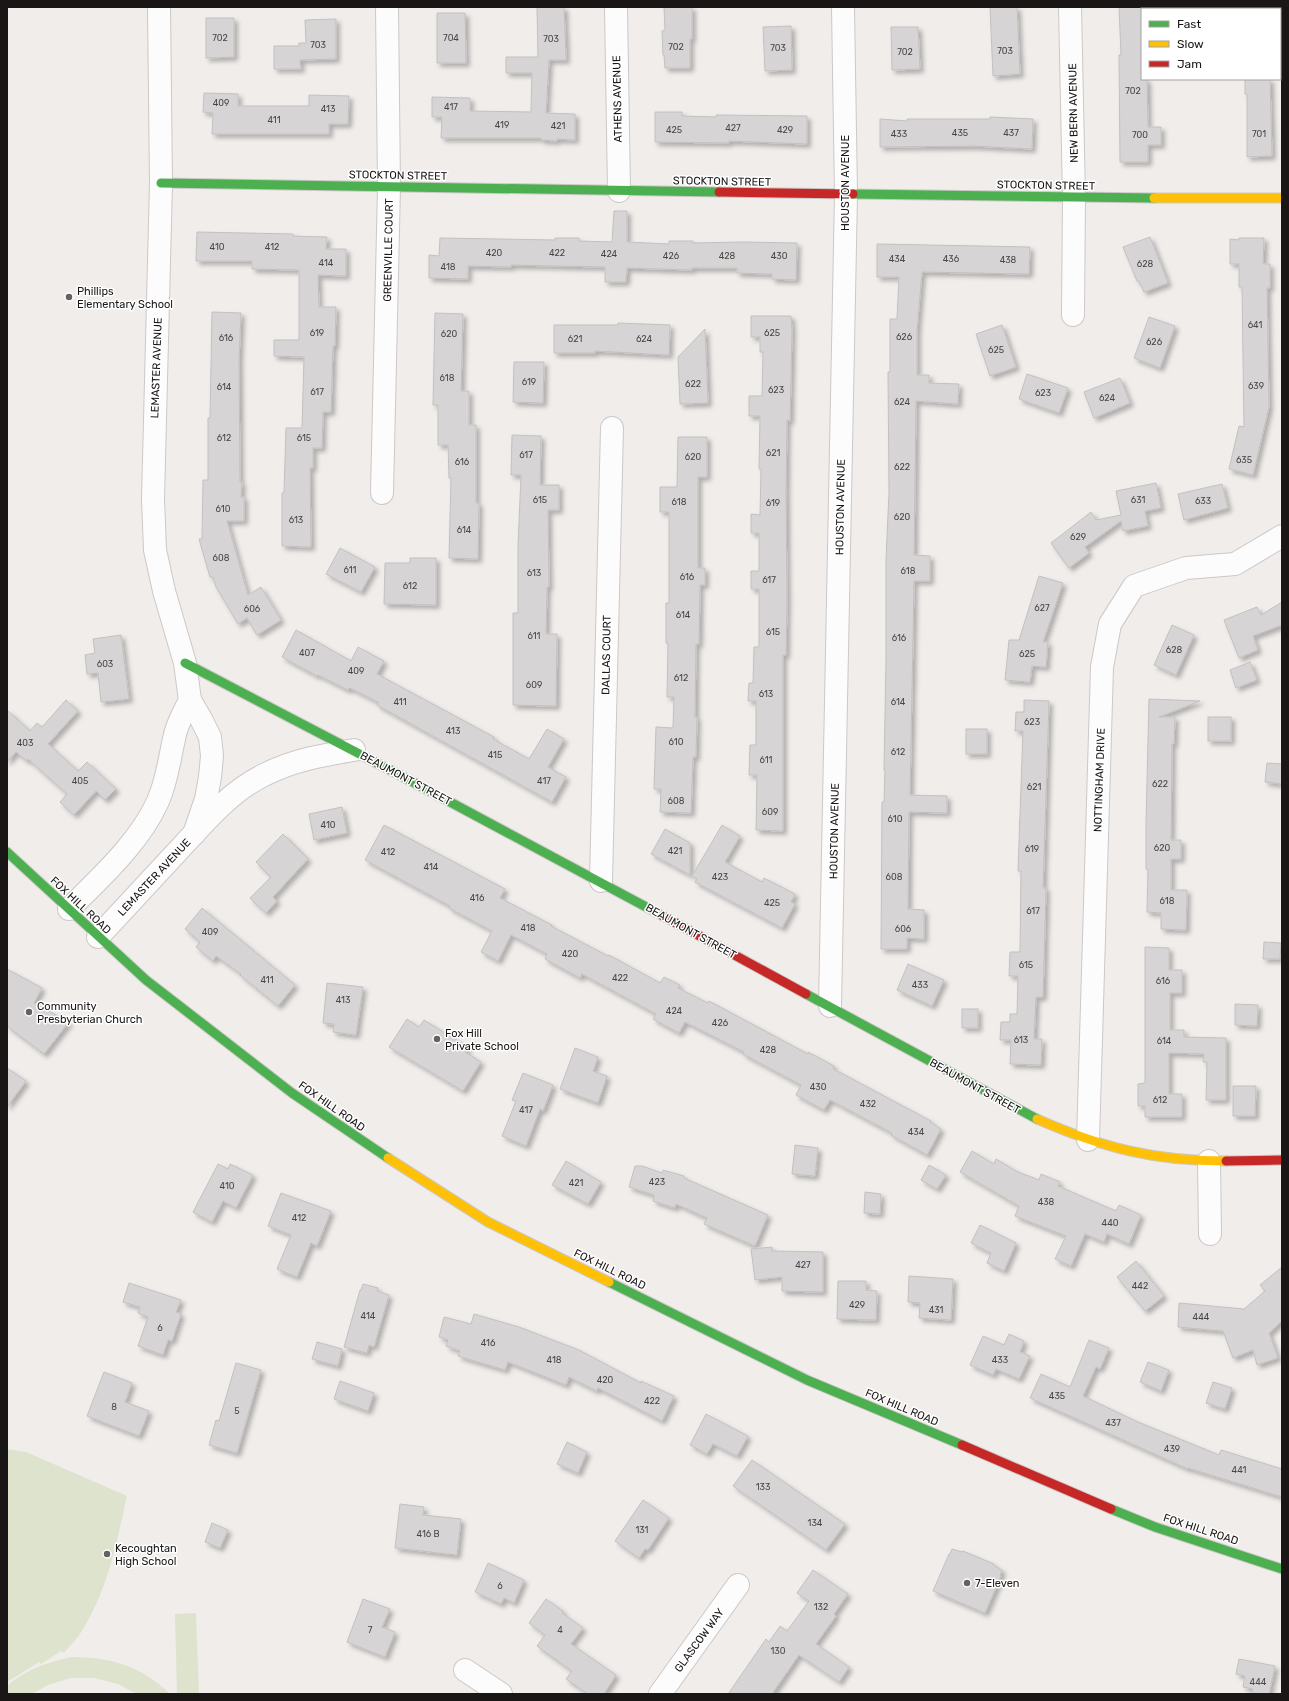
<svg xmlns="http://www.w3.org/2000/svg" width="1289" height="1701" font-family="Rubik,sans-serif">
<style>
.green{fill:#dde3cc}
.building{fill:#d6d4d4;stroke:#c3c0c1;filter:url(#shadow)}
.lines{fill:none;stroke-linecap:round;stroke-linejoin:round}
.street-casing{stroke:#ccc8c7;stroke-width:24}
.fast-casing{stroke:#ccc8c7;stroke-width:11}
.slow-casing{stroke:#ccc8c7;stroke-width:11}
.jam-casing{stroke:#ccc8c7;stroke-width:11}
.street{stroke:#fdfcfc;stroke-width:22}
.fast{stroke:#4caf50;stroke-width:9}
.slow{stroke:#ffc107;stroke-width:9}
.jam{stroke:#c62828;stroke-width:9}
.poi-dot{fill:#656160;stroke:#fff;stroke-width:1.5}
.labels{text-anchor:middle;stroke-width:3;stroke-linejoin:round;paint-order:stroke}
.number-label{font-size:9px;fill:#494646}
.street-label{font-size:11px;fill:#191615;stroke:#fff}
.poi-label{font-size:11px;fill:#191615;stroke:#fff;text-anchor:start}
</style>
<defs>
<filter id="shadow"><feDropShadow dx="3.5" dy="3.5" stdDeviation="2" flood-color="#0004"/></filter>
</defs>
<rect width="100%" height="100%" fill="#f1edeb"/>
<g class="green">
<path d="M7,1449L26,1452L127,1496C116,1544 109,1586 83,1629C78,1638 70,1645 64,1653L61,1651L41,1664L39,1662L7,1682Z"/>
<path d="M196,1613L199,1694H177L175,1614Z"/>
<path d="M71,1657C110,1657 142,1666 170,1694H137L118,1684L94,1678H71L48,1685L32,1694H7V1686C27,1669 46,1663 71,1657Z"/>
</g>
<g class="building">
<path d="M537,7H564L566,60H549L546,113L575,114V140L557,139V141L541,140V138H441L442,117H432V97L470,98V111L531,112L532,73H506V57H538Z"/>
<path d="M664,7H692V39H690V68H665L664,55H663L662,31L665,30Z"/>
<path d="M990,7H1017L1020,74L993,76Z"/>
<path d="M1119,7H1142V79H1147L1148,127H1161V145H1148V162H1120L1119,55H1121Z"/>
<path d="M437,13H465L466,63H437Z"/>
<path d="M206,18H234V57L206,58Z"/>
<path d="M336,19V59L300,60L301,69H274V46H299V43H306L305,20Z"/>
<path d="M791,26L792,70L765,71L763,27Z"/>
<path d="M891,27H918L920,69L892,70Z"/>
<path d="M1245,79H1270L1272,156L1247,157V94H1245Z"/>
<path d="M204,93L238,94V106H309V95L349,96L348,124H329V134H212L213,113L203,112Z"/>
<path d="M655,112H682V116L716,117V115L807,116V144L729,141V143L655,142Z"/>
<path d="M990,117L1033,119L1032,149L974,146L880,147V119L907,121V119H990Z"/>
<path d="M614,211H627V242L669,244V241H693V243L742,242L797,243L796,280L772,279V274L737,273V268H692V270L627,268L626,282H605V267L511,265V267L468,266V279L429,278V255L439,256L440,238L555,240V238H579V241L612,242Z"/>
<path d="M197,232L293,234V236L327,237L326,249H346V276L318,275L319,307H336L335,346H333L331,412H323L322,448H313V468H310L311,547L282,546V493H284L286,428H302L304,357L274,356V340H299V270L252,269V261H196Z"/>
<path d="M1150,237L1168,283L1144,292L1139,281H1137L1123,247Z"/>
<path d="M1239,238H1264L1263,264H1270V288H1267L1269,407L1253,475L1229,469L1239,426L1244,427L1242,287H1239V264H1230V239L1239,240Z"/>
<path d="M877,244L1030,247L1029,274L922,272L917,330V375H929V383L959,384L958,404L916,401L914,555L930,556V581H914L910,795L947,796V813L909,812L908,909L924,910V939L907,938V949H881L882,802H884L885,770H884L886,663V560L889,492L888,372H890V319H897L899,277H877Z"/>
<path d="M212,312L241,313L239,360L240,482H242L241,497H244V521H227L248,595L261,587L281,620L257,635L247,618L238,624L216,587L213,577H210L199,539H202L203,480H208V418H210Z"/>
<path d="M435,313L463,314L461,391H469V425H476V503H479L478,559L449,558L451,478H449L448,445H438V405H433Z"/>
<path d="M751,316H791L792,330L790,421L787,420L786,491L787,602L786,655H783V831L756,830L757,775H749L750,745H756V701H748L749,683H753L754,647H759V589H751V571H759V533H751V514L760,515L761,469H759L760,416H749V396H762L763,352H760V337H751Z"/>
<path d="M1149,317L1175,326L1160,368L1134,358Z"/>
<path d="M618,323L670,325L669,355L595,351V353H554V325H618Z"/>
<path d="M1002,325L1016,367L990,376L976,334Z"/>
<path d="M705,329L708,403L680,404L678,357Z"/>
<path d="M514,362H544L543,403L513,402Z"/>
<path d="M1027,374L1068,388L1059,413L1019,399Z"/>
<path d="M1120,378L1130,403L1094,418L1084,392Z"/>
<path d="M512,435L541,436L540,485H559V510H548L549,587H547L546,634H557L556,706L513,705V613H518V547L521,475H511Z"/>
<path d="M678,437H707V477H698V568H705V585H700L699,644H696L695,717H697L696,757H693L691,813L660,812L661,789H654L656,727L673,728L674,697H667L668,643H666V603H669V512H660V487H677Z"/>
<path d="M1156,483L1161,508L1145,511L1148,526L1123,531L1121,521L1085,547L1089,553L1069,568L1051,543L1091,512L1096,520L1121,515L1116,491Z"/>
<path d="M1222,484L1228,508L1184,520L1178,494Z"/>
<path d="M340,548L375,567L361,592L326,574Z"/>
<path d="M410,558H436V605L384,604L385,563H410Z"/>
<path d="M1039,576L1063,583L1043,642H1048L1046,667L1032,666L1030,682L1005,680L1009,640H1019Z"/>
<path d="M1282,602V625L1253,636L1258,650L1239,658L1224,620L1257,607L1261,615Z"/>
<path d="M1172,625L1194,635L1176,675L1154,665Z"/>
<path d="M296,630L351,661L358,647L384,661L377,674L494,737L493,739L529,759L547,729L564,739L548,767L566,777L552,802L377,705L378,702L350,688L348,690L318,675L317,676L282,657Z"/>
<path d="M121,635L129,699L101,702L98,673L87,674L85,655L95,653L93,639Z"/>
<path d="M1250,662L1257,680L1236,688L1230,670Z"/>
<path d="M1149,699L1200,701L1159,717H1175L1174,744H1172L1171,840H1181V859H1171V890H1187L1186,930L1161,929V913L1147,912L1148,869H1146V824Z"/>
<path d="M66,700L78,711L48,744L78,771L87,762L116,789L105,800L96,791L74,815L60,802L67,794L28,759L27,761L16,752L7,762V710L30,731L37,723L42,727Z"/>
<path d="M1024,700L1049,701L1043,888H1046L1043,997H1036L1034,1039H1042L1041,1065L1010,1064L1011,1040H1000L1001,1022H1010V1014H1017L1018,976H1009L1010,952H1020L1021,871H1018L1023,731H1015L1016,712H1024Z"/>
<rect x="1208" y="717" width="23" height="24"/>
<rect x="966" y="729" width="21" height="25"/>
<path d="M1267,763L1282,764V784L1265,782Z"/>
<path d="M342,807L347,833L314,840L309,814Z"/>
<path d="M384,825L505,889L500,898L552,925L551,926L608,956L609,955L660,983L664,977L680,985L678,988L708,1003L709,1001L808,1054V1052L834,1066L833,1069L843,1074L931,1121L930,1122L941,1129L927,1155L891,1135L892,1133L830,1100L824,1110L796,1095L801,1085L743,1054L744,1052L685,1022L679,1033L653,1019L656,1014L582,974L580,978L545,959L547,954L511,935L498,961L481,952L492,931L449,908L450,906L365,860Z"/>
<path d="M722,825L740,836L725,862L762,882L764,878L795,894L791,902L795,904L782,928L695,882L697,879L692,876Z"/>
<path d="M665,829L690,843V875L651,854Z"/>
<path d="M283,834L308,859L273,897L277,901L266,913L250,898L271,877L256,862Z"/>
<path d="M202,908L295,985L278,1006L240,975L241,974L216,956L213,961L196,947L200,942L185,929Z"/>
<path d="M1264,942L1281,943L1280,959H1263Z"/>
<path d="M1145,947L1169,948V970H1182V993H1170V1030H1184V1037L1226,1038V1100H1206L1207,1062H1203L1204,1054L1169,1053V1094H1182V1117H1145V1106H1138V1084L1145,1083Z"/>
<path d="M908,964L944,980L932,1006L897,990Z"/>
<path d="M7,969L42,988L34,1003L69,1022L44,1054L7,1026Z"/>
<path d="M327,983L363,987L356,1035L333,1032L334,1024L323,1023Z"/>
<path d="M1235,1004L1258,1005L1257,1026L1235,1025Z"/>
<rect x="962" y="1009" width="16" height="19"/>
<path d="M407,1019L419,1027L424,1020L468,1047L465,1052L481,1062L463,1091L389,1047Z"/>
<path d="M575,1048L598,1057L593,1071L607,1076L598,1103L560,1089Z"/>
<path d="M7,1068L26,1081L7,1107Z"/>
<path d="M523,1073L553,1085L543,1111L540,1109L526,1146L502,1136L516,1101L512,1100Z"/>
<path d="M1233,1086H1256L1255,1116H1233Z"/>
<path d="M795,1145L818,1148L815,1176L792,1174Z"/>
<path d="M972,1151L994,1164L996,1159L1018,1172L1039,1180L1041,1174L1060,1182L1058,1186L1116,1211L1119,1205L1141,1215L1129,1244L1107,1234L1104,1242L1085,1234L1071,1266L1055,1259L1066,1236L1015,1216L1019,1206L960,1172Z"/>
<path d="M566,1161L601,1182L588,1204L552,1185Z"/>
<path d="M218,1164L228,1169L230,1164L253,1175L236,1208L223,1201L212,1222L193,1212Z"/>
<path d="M929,1165L946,1175L937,1189L921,1180Z"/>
<path d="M635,1166H642L662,1173L663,1170L684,1176V1178L768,1215L755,1246L704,1224L707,1218L676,1204L675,1208L653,1201L654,1195L629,1187Z"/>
<path d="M865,1192L881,1194L880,1214L864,1213Z"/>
<path d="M281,1193L331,1211L317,1246L311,1243L297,1277L277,1269L291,1235L268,1226Z"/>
<path d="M980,1225L1016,1243L1004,1271L987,1263L991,1253L971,1243Z"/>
<path d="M772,1247V1251L823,1252V1292L782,1291V1277L755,1280L751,1249Z"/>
<path d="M1136,1261L1164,1296L1145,1311L1117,1277Z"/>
<path d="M1282,1267V1321L1269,1333L1278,1358L1257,1365L1253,1350L1233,1358L1223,1331L1178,1327L1179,1303L1244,1309L1265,1291L1260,1285Z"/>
<path d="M909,1276L953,1279L951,1320L919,1318L920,1303L908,1302Z"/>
<path d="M838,1281H866V1290L877,1291L876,1320L837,1319Z"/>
<path d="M129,1283L181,1300L176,1312L181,1314L172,1341L168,1340L163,1355L138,1346L148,1317L138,1313L140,1307L123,1302Z"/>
<path d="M363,1284L378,1288L377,1291L389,1295L374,1347L369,1345L367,1353L344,1347L360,1290H361Z"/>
<path d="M474,1314L519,1327L579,1350L641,1383V1381L674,1396L662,1421L598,1388L597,1391L569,1377L566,1385L508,1362L505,1370L458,1356L460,1351L446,1346L448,1340L439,1337L444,1317L471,1324Z"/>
<path d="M1009,1334L1024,1341L1020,1352L1030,1356L1019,1379L996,1369L993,1375L970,1365L983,1336L1004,1345Z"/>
<path d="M1089,1340L1109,1348L1100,1369L1096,1367L1083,1396L1138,1422L1219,1455L1221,1450L1282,1469V1497L1188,1468V1469L1030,1398L1041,1374L1070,1387Z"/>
<path d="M317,1342L342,1349L338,1366L312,1359Z"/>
<path d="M1148,1362L1169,1370L1161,1391L1140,1382Z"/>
<path d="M236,1363L261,1370L237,1453L209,1445L216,1420L219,1421Z"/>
<path d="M104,1372L132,1383L125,1402L149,1411L139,1436L87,1416Z"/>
<path d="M340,1381L374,1393L368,1411L334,1399Z"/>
<path d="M1213,1382L1232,1388L1225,1409L1206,1403Z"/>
<path d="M706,1414L748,1436L737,1456L713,1444L707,1454L690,1445Z"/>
<path d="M567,1442L587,1452L578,1473L557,1464Z"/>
<path d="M752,1460L845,1524L826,1550L733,1486Z"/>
<path d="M643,1500L669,1518L648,1550L645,1549L639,1558L615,1541Z"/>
<path d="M400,1504L424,1507L423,1515L461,1519L457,1555L395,1548Z"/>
<path d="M212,1523L228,1530L220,1548L205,1542Z"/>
<path d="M952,1549L962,1552L963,1551L994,1564L993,1565L1002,1570L1000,1576H1001L985,1613L933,1591L949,1554H950Z"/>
<path d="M488,1563L524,1580L514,1603L504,1598L501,1604L475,1592Z"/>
<path d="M813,1570L848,1594L834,1614L836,1616L816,1644L849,1667L839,1682L799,1655L772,1694H728L766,1639L769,1642L780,1626L787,1631L809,1601L797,1593Z"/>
<path d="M363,1599L390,1609L382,1627L395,1632L385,1657L347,1642Z"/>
<path d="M546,1599L563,1611L562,1613L583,1628L571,1644L616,1675L604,1694H588L566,1679L572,1671L537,1646L545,1635L529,1623Z"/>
<path d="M1239,1659L1275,1666L1269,1694H1252L1253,1689L1243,1687L1245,1676L1236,1674Z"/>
</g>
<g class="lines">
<g class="street-casing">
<g id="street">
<path d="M159,7L161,183L153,499L155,550L164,591L185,663L190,700L201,719L210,737L212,756L210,777L206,799L194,834"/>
<path d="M616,7L619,191"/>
<path d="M1070,7L1074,198L1073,315"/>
<path d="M382,493L389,187L387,7"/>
<path d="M601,881L612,428"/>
<path d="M69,909C100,878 140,842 158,801C167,781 169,761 174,739C176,725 184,712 190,700"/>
<path d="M98,937C124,909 150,881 176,853C203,824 229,792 264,775C293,760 323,755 354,750"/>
<path d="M830,1006L846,194L843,7"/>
<path d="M1088,1140L1102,667L1110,624L1134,586L1186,568L1235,564L1282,536"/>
<path d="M1209,1161L1210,1234"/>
<path d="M465,1670L501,1694"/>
<path d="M660,1694L738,1585"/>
</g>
</g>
<g class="fast-casing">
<g id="fast">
<path d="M161,183L719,192"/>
<path d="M853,194L1154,198"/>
<path d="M185,663L396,773L663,916"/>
<path d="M7,852L146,980L292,1093L388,1158"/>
<path d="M806,994L1037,1119"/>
<path d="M609,1282L807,1380L962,1445"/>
<path d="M1111,1509L1155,1527L1282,1569"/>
</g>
</g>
<g class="slow-casing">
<g id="slow">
<path d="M1154,198H1282"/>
<path d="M1037,1119C1103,1148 1154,1161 1226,1161"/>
<path d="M388,1158L488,1222L609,1282"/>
</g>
</g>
<g class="jam-casing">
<g id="jam">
<path d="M719,192L853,194"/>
<path d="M663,916L806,994"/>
<path d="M1226,1161L1282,1160"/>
<path d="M962,1445L1111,1509"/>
</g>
</g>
<use href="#street" class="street"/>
<use href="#fast" class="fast"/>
<use href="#slow" class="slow"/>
<use href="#jam" class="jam"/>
</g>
<g class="poi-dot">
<circle cx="69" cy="297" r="4"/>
<circle cx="29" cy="1012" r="4"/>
<circle cx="437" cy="1039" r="4"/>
<circle cx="107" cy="1554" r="4"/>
<circle cx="967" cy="1583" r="4"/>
</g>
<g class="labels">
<g class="number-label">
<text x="220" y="41">702</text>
<text x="451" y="41">704</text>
<text x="551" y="42">703</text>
<text x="318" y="48">703</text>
<text x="676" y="50">702</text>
<text x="778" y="51">703</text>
<text x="1005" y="54">703</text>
<text x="905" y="55">702</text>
<text x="1133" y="94">702</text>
<text x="221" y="106">409</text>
<text x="451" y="110">417</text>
<text x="328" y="112">413</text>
<text x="274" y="123">411</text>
<text x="502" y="128">419</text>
<text x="558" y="129">421</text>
<text x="733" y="131">427</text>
<text x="674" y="133">425</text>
<text x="785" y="133">429</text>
<text x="960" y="136">435</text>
<text x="1011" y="136">437</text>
<text x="899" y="137">433</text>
<text x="1259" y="137">701</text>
<text x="1140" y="138">700</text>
<text x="217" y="250">410</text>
<text x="272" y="250">412</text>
<text x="494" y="256">420</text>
<text x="557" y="256">422</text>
<text x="609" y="257">424</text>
<text x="671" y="259">426</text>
<text x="727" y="259">428</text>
<text x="779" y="259">430</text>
<text x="897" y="262">434</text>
<text x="951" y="262">436</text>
<text x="1008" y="263">438</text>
<text x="326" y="266">414</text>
<text x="1145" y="267">628</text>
<text x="448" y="270">418</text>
<text x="1255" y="328">641</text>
<text x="317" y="336">619</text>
<text x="772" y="336">625</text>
<text x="449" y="337">620</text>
<text x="904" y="340">626</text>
<text x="226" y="341">616</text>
<text x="575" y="342">621</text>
<text x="644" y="342">624</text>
<text x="1154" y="345">626</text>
<text x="996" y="353">625</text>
<text x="447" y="381">618</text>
<text x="529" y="385">619</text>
<text x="693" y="387">622</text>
<text x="1256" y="389">639</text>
<text x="224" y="390">614</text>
<text x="776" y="393">623</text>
<text x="317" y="395">617</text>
<text x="1043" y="396">623</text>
<text x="1107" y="401">624</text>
<text x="902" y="405">624</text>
<text x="224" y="441">612</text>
<text x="304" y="441">615</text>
<text x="773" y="456">621</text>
<text x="526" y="458">617</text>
<text x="693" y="460">620</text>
<text x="1244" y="463">635</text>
<text x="462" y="465">616</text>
<text x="902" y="470">622</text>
<text x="540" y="503">615</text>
<text x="1138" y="503">631</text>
<text x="1203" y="504">633</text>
<text x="679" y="505">618</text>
<text x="773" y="506">619</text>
<text x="223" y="512">610</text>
<text x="902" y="520">620</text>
<text x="296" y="523">613</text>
<text x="464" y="533">614</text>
<text x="1078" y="540">629</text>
<text x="221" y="561">608</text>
<text x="350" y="573">611</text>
<text x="908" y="574">618</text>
<text x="534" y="576">613</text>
<text x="687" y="580">616</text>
<text x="769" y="583">617</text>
<text x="410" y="589">612</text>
<text x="1042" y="611">627</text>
<text x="252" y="612">606</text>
<text x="683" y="618">614</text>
<text x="773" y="635">615</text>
<text x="534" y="639">611</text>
<text x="899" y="641">616</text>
<text x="1174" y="653">628</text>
<text x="307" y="656">407</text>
<text x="1027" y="657">625</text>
<text x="105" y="667">603</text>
<text x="356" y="674">409</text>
<text x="681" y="681">612</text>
<text x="534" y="688">609</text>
<text x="766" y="697">613</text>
<text x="400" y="705">411</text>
<text x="898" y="705">614</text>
<text x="1032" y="725">623</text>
<text x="453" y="734">413</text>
<text x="676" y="745">610</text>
<text x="25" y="746">403</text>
<text x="898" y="755">612</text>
<text x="495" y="758">415</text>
<text x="766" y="763">611</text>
<text x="80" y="784">405</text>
<text x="544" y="784">417</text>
<text x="1160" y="787">622</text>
<text x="1034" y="790">621</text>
<text x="676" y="804">608</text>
<text x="770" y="815">609</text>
<text x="895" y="822">610</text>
<text x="328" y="828">410</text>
<text x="1162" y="851">620</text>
<text x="1032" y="852">619</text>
<text x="675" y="854">421</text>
<text x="388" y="855">412</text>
<text x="431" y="870">414</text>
<text x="720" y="880">423</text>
<text x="894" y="880">608</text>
<text x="477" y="901">416</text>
<text x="1167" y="904">618</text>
<text x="772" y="906">425</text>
<text x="1033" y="914">617</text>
<text x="528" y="931">418</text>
<text x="903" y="932">606</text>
<text x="210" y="935">409</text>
<text x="570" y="957">420</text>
<text x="1026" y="968">615</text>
<text x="620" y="981">422</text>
<text x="267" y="983">411</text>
<text x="1163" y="984">616</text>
<text x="920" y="988">433</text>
<text x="343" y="1003">413</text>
<text x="674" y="1014">424</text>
<text x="720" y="1026">426</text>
<text x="1021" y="1043">613</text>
<text x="1164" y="1044">614</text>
<text x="768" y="1053">428</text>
<text x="818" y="1090">430</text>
<text x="1160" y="1103">612</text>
<text x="868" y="1107">432</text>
<text x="526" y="1113">417</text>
<text x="916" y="1135">434</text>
<text x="657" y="1185">423</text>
<text x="576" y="1186">421</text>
<text x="227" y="1189">410</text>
<text x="1046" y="1205">438</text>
<text x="299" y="1221">412</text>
<text x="1110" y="1226">440</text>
<text x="803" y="1268">427</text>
<text x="1140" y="1289">442</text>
<text x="857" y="1308">429</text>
<text x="936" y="1313">431</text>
<text x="368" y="1319">414</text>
<text x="1201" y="1320">444</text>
<text x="160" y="1331">6</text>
<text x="488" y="1346">416</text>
<text x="554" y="1363">418</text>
<text x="1000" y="1363">433</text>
<text x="605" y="1383">420</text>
<text x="1057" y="1399">435</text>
<text x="652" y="1404">422</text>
<text x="114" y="1410">8</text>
<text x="237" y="1414">5</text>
<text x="1113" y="1426">437</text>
<text x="1172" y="1452">439</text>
<text x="1239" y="1473">441</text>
<text x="763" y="1490">133</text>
<text x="815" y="1526">134</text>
<text x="642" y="1533">131</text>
<text x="428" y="1537">416 B</text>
<text x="500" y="1589">6</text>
<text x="821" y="1610">132</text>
<text x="370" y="1633">7</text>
<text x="560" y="1633">4</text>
<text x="778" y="1654">130</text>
<text x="1258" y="1685">444</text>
</g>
<g class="street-label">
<text transform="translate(617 99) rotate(-91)" y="4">ATHENS AVENUE</text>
<text transform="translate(1073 113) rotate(-91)" y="4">NEW BERN AVENUE</text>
<text transform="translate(398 175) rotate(1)" y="4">STOCKTON STREET</text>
<text transform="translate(722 181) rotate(1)" y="4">STOCKTON STREET</text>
<text transform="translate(845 183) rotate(-90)" y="4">HOUSTON AVENUE</text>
<text transform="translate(1046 185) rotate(1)" y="4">STOCKTON STREET</text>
<text transform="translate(388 250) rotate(-89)" y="4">GREENVILLE COURT</text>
<text transform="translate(156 368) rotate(-88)" y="4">LEMASTER AVENUE</text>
<text transform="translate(840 507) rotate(-89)" y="4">HOUSTON AVENUE</text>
<text transform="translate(606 655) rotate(-89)" y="4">DALLAS COURT</text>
<text transform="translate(406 778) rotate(28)" y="4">BEAUMONT STREET</text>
<text transform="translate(1099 780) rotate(-88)" y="4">NOTTINGHAM DRIVE</text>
<text transform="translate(834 831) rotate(-89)" y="4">HOUSTON AVENUE</text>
<text transform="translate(154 877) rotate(-47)" y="4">LEMASTER AVENUE</text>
<text transform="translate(81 905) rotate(43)" y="4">FOX HILL ROAD</text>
<text transform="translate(691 931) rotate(29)" y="4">BEAUMONT STREET</text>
<text transform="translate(975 1086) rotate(29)" y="4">BEAUMONT STREET</text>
<text transform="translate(332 1106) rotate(35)" y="4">FOX HILL ROAD</text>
<text transform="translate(610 1269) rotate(26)" y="4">FOX HILL ROAD</text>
<text transform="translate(902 1407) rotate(23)" y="4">FOX HILL ROAD</text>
<text transform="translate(1201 1529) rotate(18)" y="4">FOX HILL ROAD</text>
<text transform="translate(699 1640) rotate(-54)" y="4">GLASCOW WAY</text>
</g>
<g class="poi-label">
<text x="77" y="295">Phillips<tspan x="77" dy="13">Elementary School</tspan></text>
<text x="37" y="1010">Community<tspan x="37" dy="13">Presbyterian Church</tspan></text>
<text x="445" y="1037">Fox Hill<tspan x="445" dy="13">Private School</tspan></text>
<text x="115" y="1552">Kecoughtan<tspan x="115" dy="13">High School</tspan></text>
<text x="975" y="1587">7-Eleven</text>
</g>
</g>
<rect width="1289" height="1701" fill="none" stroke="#191615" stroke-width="16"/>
<rect x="1141" y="8" width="140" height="72" fill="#ffffff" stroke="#a3a2a1"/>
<rect x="1149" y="21" width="20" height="6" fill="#4caf50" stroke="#a3a2a1"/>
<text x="1177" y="28" font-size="12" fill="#191615">Fast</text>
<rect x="1149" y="41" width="20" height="6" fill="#ffc107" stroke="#a3a2a1"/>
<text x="1177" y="48" font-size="12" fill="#191615">Slow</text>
<rect x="1149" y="61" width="20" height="6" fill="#c62828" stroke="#a3a2a1"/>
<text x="1177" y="68" font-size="12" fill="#191615">Jam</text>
</svg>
